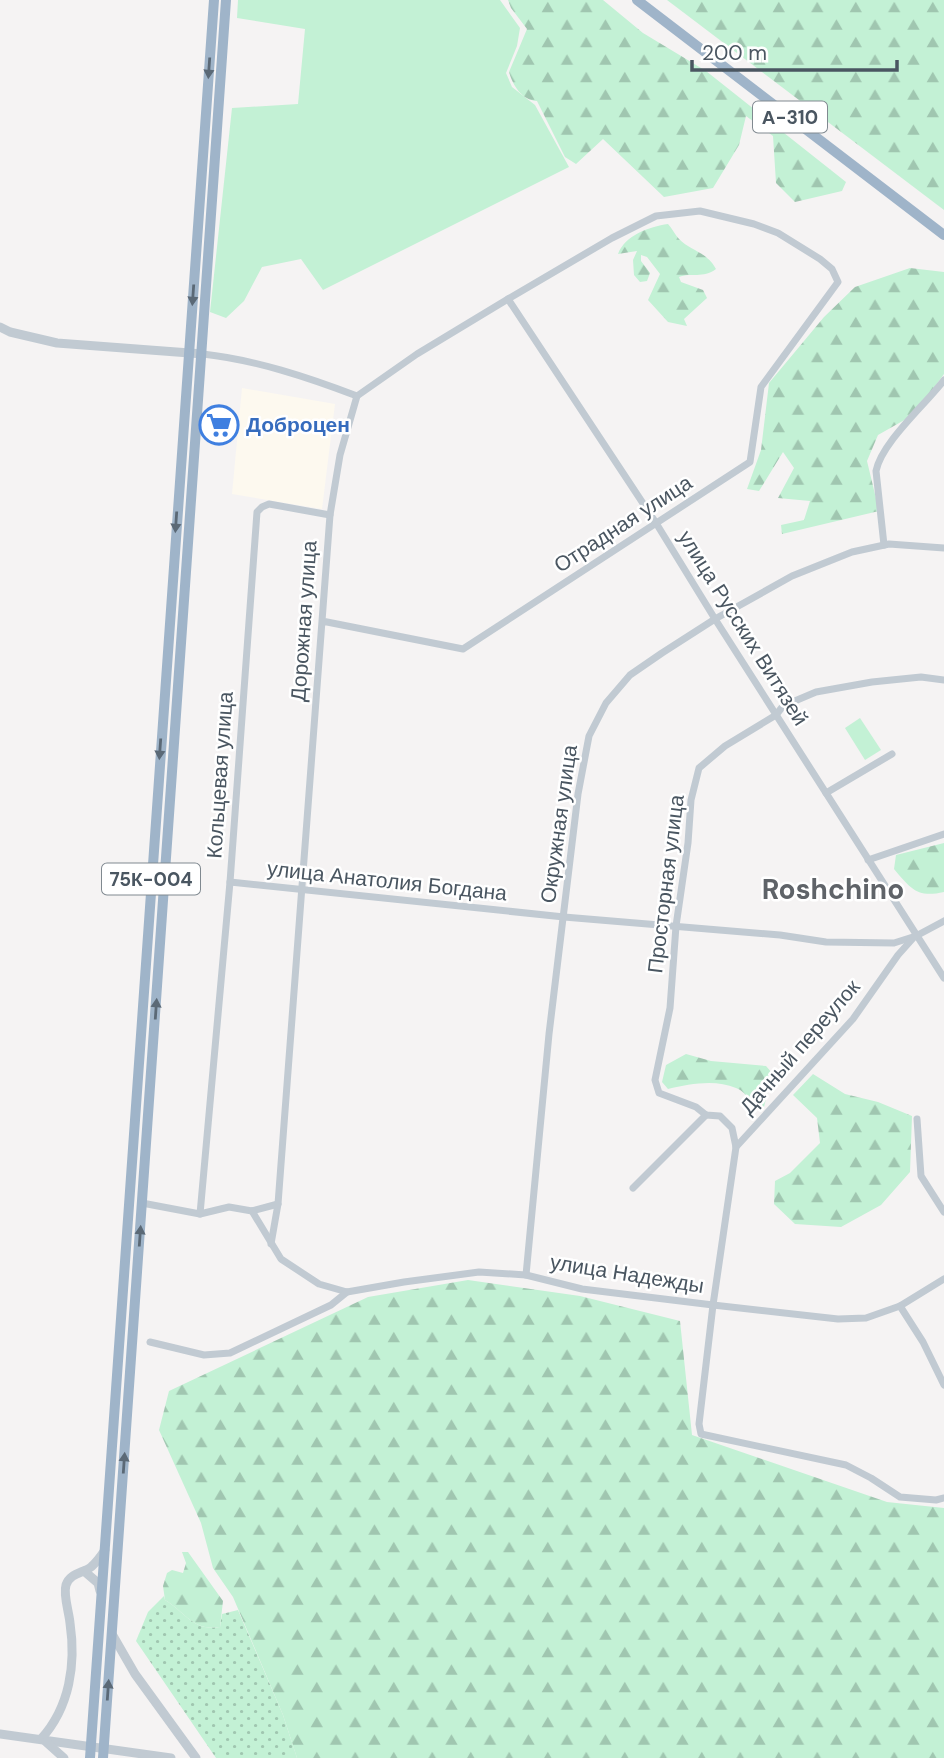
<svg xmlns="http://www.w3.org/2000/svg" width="944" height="1758" font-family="'DM Sans',sans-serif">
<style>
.commercial{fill:#fdf9ef}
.green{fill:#c3f1d5}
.forest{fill:url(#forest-firs)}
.garden{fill:url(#garden-dots)}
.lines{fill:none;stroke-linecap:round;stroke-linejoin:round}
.minor{stroke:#c1cad2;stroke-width:7}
.tertiary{stroke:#c1cad2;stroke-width:9}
.trunk{stroke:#9fb4c9;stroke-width:10}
.oneway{fill:#5b6976}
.labels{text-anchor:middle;stroke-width:5;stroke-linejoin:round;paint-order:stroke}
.shield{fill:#fff;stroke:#808990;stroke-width:2}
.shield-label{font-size:19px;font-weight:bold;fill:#4a5661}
.shop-label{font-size:21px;font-weight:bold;fill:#366cbe;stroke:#fff;text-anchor:start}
.street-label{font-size:21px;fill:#4a5661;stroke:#fff}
.district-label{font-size:28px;font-weight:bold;fill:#5f6368;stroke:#fff}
</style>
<defs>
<pattern id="forest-firs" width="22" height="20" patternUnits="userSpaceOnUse" patternTransform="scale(1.75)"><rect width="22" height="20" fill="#c3f1d5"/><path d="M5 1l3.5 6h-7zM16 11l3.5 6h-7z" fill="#a0c6b0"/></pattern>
<pattern id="garden-dots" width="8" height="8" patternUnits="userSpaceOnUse" patternTransform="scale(1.75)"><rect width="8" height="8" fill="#c3f1d5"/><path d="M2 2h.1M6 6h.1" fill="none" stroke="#a0c6b0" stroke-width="1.8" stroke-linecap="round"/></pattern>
</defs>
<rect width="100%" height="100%" fill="#f5f3f3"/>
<path class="commercial" d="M242,388L335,404L322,509L232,494Z"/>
<g class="green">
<path d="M238,0H500L520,28L517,46L506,73L512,87L535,105L569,167L323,290L301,259L262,267L244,301L226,318L210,312L232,108L298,104L305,29L237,18Z"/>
<path d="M860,718L881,750L865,760L845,728Z"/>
</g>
<g class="forest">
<path d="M508,0H603L643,33L706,71L846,182L842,191L795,202L776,183L773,136L746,116L739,145L713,188L664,197L603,139L576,164L565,157L537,101C522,100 513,86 509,72L527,29L511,8Z"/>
<path d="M667,0H944V210Z"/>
<path d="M668,224C672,228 675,235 679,239C691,251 707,252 716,269C703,279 691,272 679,277L681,282L703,290L707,298L684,319L687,326L668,322L648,300L660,274L647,257L641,255V261L650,273L647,281L640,282L634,275L633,260L637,251L618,254C625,235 649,227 668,224Z"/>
<path d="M910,268L944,272V374L915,414L878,435L867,461L879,511L782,534L781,525L804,520L810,501L778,498L794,468L783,452L759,491L747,489L761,450L769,383L824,317L855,287Z"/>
<path d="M944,843V892C917,898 911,889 894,869L896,855Z"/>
<path d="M686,1054L711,1061L766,1066L779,1081L778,1085L768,1090L764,1107C745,1102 749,1093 736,1088C715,1079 690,1084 668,1089L662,1082L666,1065Z"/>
<path d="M813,1074L845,1094L878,1102L912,1116L910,1172L881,1205L841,1227L795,1224L774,1204L775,1181L790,1173L820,1143L817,1118L793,1095Z"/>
<path d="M468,1280L580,1296L680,1321L692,1435L887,1502L944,1508V1758H297L283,1715L233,1597L213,1568L201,1523L159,1430L169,1391L368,1297Z"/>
<path d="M182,1552H188L223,1601L220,1627C194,1632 185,1612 165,1600L163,1586L167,1573L172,1570L183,1573L186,1563Z"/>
</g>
<path class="garden" d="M164,1596L165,1600C185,1612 194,1632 220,1627L222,1614L238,1610L283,1715L297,1758H216L136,1641L148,1612Z"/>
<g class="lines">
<g class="minor">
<path d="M508,299L656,523L715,619L944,978"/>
<path d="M203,354C256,360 307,377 357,396"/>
<path d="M884,545L876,471C882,442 925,405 944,380"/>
<path d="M944,680L921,677L872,682L816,692L783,706L776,715L725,746L699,768L691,800L688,843L676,926L670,1008L655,1080L659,1093L696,1107L706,1115L720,1116L732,1128L736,1147L713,1305L699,1424L701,1434L846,1465L871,1478L900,1497L936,1500L944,1498"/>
<path d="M826,793L892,754"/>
<path d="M868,860L944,834"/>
<path d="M230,882L564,917L780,935L826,942L894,943L916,936L944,921"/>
<path d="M917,1119L921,1176L944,1212"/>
<path d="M736,1147L853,1019L898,955L915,936"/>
<path d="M633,1188L706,1115"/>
<path d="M142,1203L200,1214L229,1207L252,1211L278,1204"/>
<path d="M252,1211L281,1259L319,1284L347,1292L404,1282L479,1272L526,1275L582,1289L713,1305L838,1319L866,1318L900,1306L944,1279"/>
<path d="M200,1214L230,882L257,512L262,507L269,504L330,515"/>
<path d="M271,1244L278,1204L330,515L340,455L357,396L417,354L508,299L612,238L656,216L700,211L754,224L778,233L820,259L832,269L838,282L761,387L750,462L463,649L322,621"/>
<path d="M526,1275L549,1034L578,794L589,736L606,703L630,675L662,653L715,619L792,576L852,552L889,544L944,548"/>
<path d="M900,1306L923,1342L944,1385"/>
<path d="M150,1342L204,1355L230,1353L331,1305L347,1292"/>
</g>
<g class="tertiary">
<path d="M0,327L10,332L57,343L203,354"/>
<path d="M84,1571L98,1583L100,1591"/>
<path d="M112,1634L135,1674L196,1758"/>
<path d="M0,1734L171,1758"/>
<path d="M41,1739C70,1707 76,1664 70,1623C69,1612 63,1595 66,1585C70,1573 83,1573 91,1567C97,1562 101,1556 105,1550"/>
<path d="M46,1742L64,1758"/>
</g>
<g class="trunk">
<path d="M637,0L944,235"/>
<path d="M90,1758L214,0"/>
<path d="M103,1758L226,0"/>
</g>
</g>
<defs><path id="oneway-solid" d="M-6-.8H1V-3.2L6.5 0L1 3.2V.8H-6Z" transform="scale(1.75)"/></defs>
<g class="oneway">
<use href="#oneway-solid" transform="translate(209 68) rotate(94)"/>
<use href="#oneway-solid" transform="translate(193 295) rotate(94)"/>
<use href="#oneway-solid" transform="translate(176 522) rotate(94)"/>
<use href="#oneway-solid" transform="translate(160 749) rotate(94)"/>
<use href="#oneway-solid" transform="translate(156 1009) rotate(-86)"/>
<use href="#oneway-solid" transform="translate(140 1236) rotate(-86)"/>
<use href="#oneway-solid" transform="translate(124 1463) rotate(-86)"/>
<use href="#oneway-solid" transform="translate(108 1690) rotate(-86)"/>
</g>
<defs>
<g id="supermarket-ring" transform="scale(2.0125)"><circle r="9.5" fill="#fff" stroke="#3f7fe0" stroke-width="1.5"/><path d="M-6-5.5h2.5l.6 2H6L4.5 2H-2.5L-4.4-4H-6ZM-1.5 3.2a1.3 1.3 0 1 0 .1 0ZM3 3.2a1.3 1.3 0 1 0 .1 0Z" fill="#3f7fe0"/></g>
</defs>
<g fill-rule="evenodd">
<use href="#supermarket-ring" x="219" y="425"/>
</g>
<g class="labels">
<g class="shield">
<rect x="753" y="101.5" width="74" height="31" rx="5"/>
<rect x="102" y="863.5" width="98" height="31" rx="5"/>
</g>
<g class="shield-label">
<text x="790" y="124">А-310</text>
<text x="151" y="886">75К-004</text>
</g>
<g class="shop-label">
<text x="246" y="432">Доброцен</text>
</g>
<g class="street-label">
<text transform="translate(623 524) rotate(-33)" y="7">Отрадная улица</text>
<text transform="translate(304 621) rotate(-86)" y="7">Дорожная улица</text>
<text transform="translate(743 628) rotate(58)" y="7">улица Русских Витязей</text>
<text transform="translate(220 775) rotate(-86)" y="7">Кольцевая улица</text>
<text transform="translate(559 824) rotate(-82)" y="7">Окружная улица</text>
<text transform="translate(387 881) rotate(6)" y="7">улица Анатолия Богдана</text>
<text transform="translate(666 884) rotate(-83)" y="7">Просторная улица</text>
<text transform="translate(800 1047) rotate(-49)" y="7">Дачный переулок</text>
<text transform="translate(627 1274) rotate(9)" y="7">улица Надежды</text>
</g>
<g class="district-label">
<text x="833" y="899">Roshchino</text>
</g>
</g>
<path d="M692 60v10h205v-10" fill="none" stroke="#4a5661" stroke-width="3.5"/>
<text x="702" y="60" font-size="21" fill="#4a5661" stroke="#ffffff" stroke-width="5" paint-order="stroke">200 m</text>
</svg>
